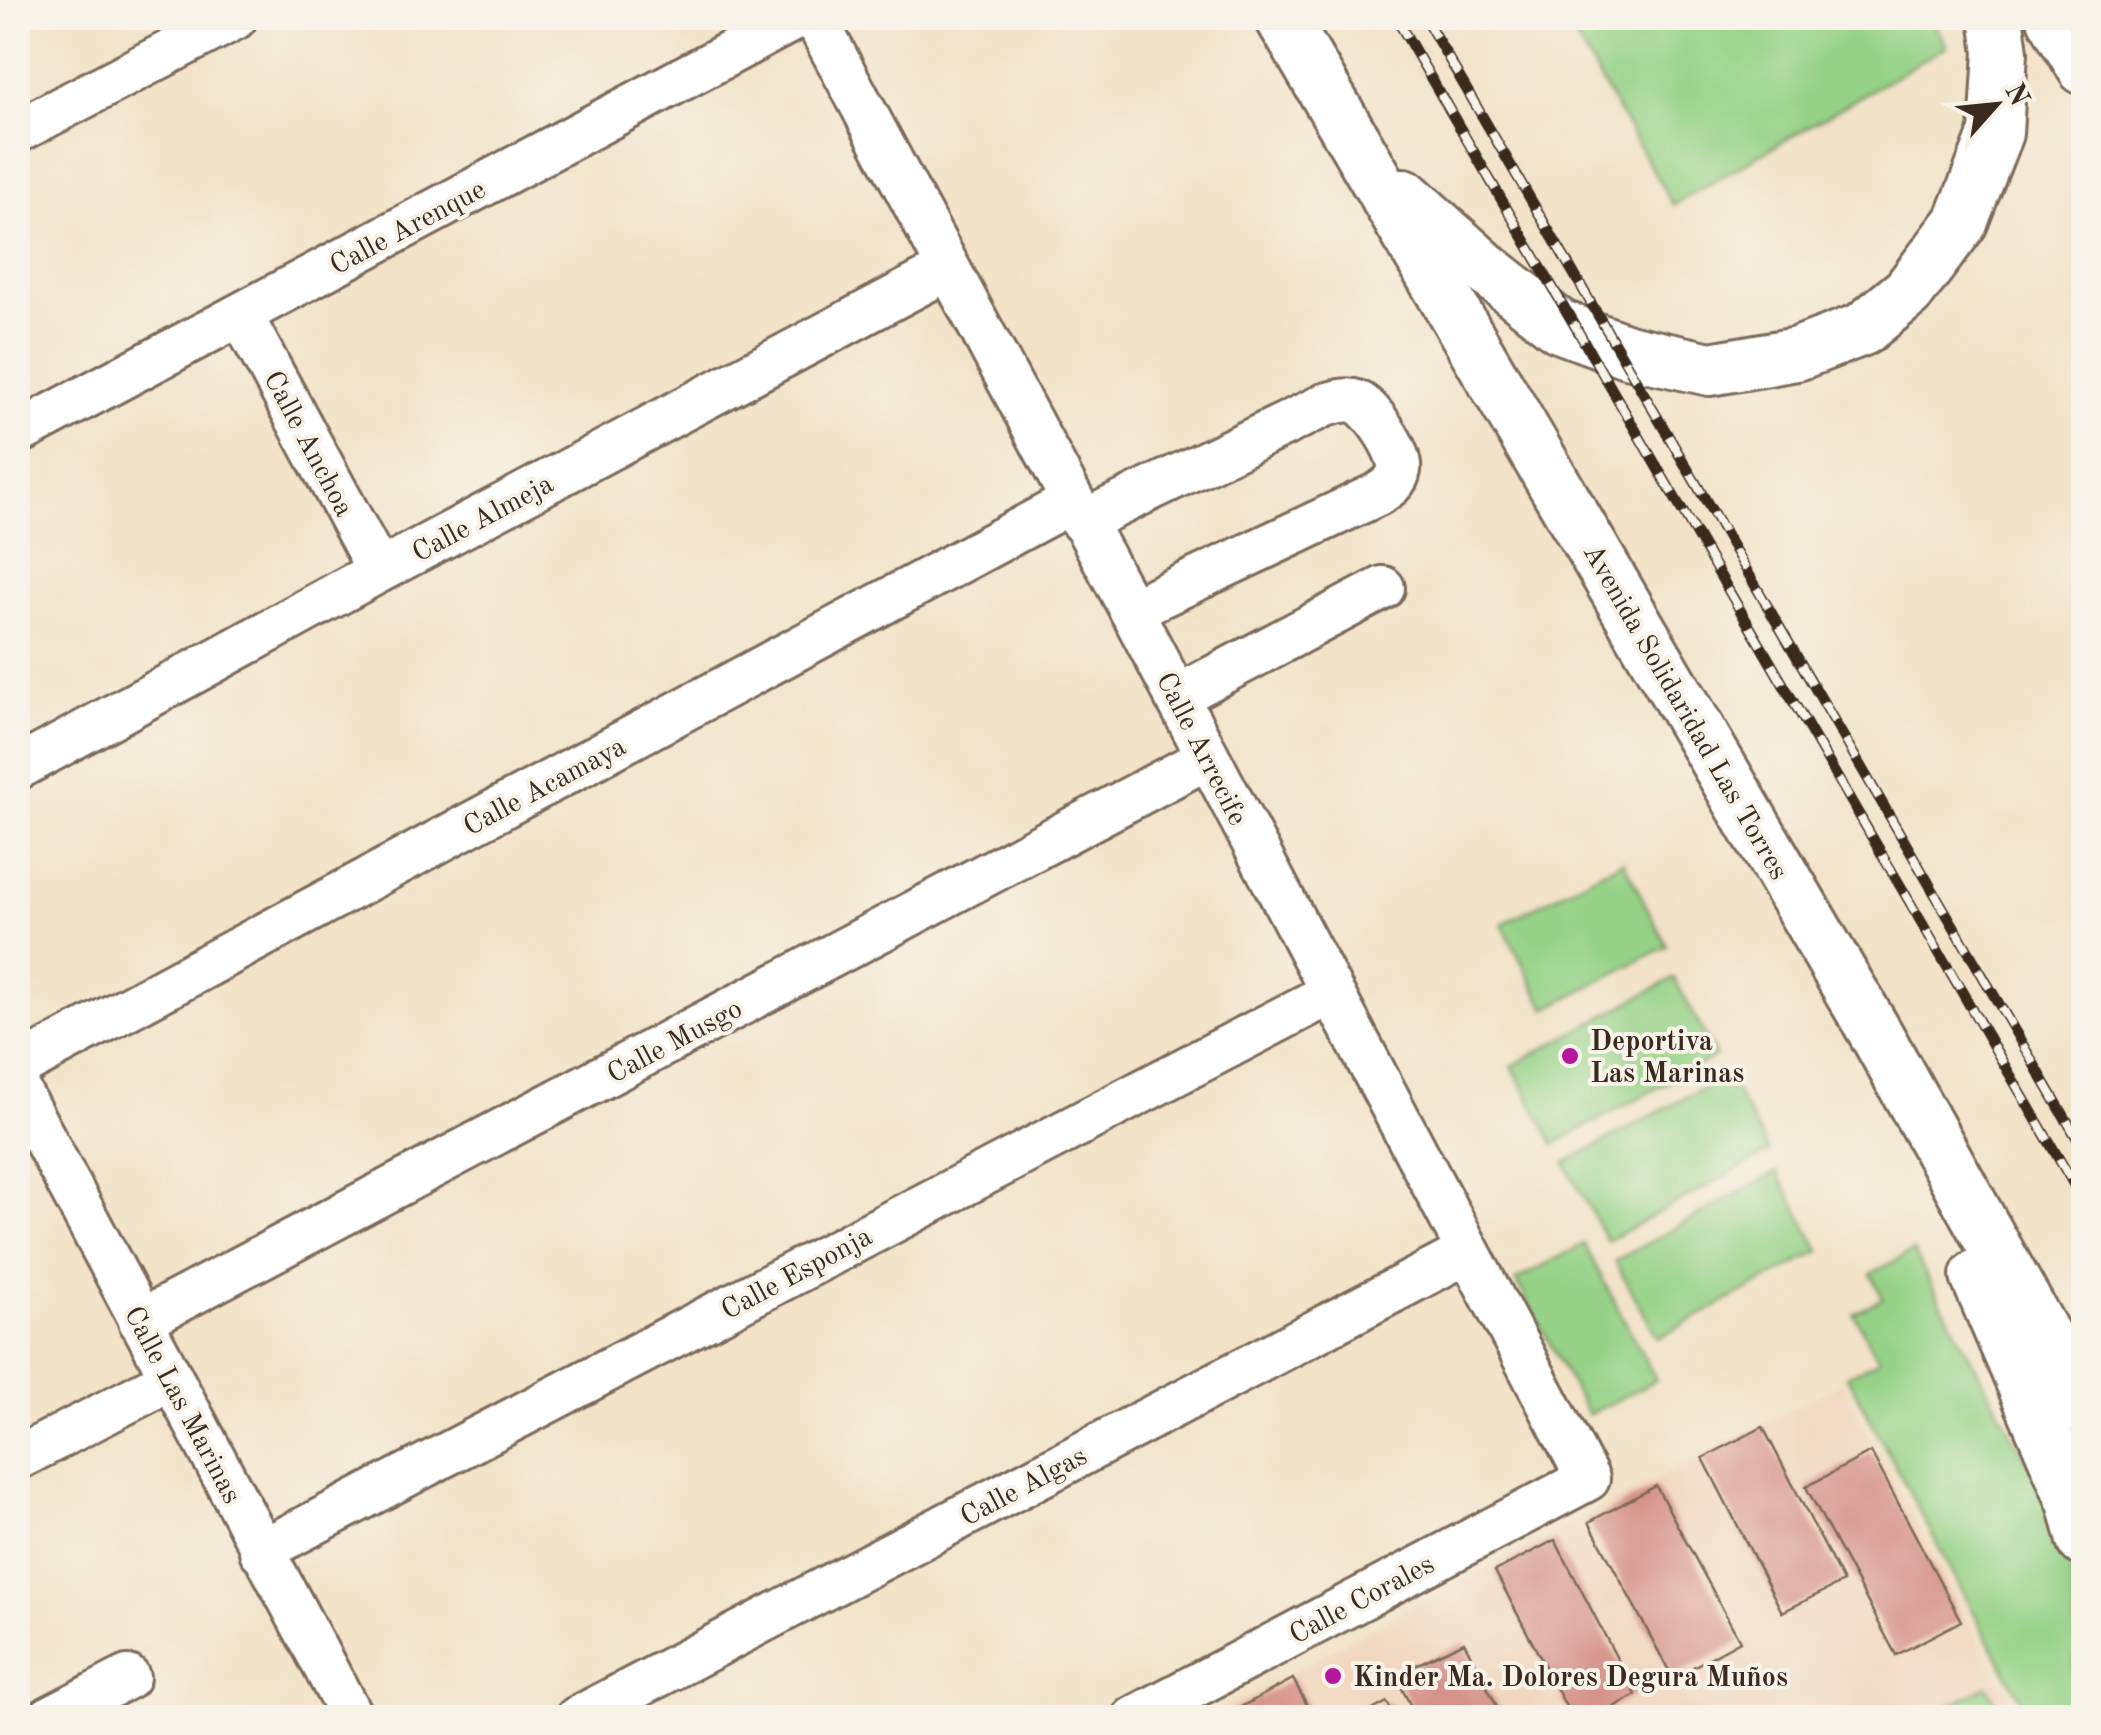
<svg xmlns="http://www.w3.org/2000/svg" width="2101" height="1735" font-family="'Old Standard TT',serif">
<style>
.built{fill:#f1d5bd}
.green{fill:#95d287;stroke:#687e52;stroke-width:2.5}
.building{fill:#d6928a}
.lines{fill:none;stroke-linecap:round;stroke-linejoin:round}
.minor-casing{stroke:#7b6a59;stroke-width:48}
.major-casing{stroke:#7b6a59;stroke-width:58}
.minor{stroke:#fff;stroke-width:42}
.major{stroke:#fff;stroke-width:52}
.rail-casing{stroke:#3b2a1e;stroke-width:11}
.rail{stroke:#f7f3e8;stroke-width:8;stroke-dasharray:22;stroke-linecap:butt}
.poi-dot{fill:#b5179e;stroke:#f7f3e8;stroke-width:4}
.labels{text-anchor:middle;stroke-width:8;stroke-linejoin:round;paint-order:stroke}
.street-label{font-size:28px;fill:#3b2a1e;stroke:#f7f3e8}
.poi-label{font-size:28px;font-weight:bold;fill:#3b2a1e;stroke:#f7f3e8;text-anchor:start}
</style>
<rect width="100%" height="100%" fill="#f7f3e8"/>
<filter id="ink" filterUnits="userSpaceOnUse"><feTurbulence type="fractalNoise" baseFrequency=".01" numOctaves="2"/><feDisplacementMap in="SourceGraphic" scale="20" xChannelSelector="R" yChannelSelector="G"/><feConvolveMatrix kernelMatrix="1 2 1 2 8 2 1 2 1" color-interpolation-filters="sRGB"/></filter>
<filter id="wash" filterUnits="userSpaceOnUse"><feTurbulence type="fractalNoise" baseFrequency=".0048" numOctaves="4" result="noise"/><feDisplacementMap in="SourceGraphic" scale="40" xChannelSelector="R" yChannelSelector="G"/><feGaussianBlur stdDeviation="2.25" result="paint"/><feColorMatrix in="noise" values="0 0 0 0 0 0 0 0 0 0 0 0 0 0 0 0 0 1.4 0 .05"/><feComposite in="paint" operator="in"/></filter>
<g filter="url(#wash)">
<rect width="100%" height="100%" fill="#f2e2c7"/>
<path class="built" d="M1842,1383L2019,1717L1209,1718L1360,1634Z"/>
<g class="green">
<path d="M1564,18H1931L1947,46L1673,205Z"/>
<path d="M1623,861L1667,946L1546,1009L1502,924Z"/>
<path d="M1674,978L1716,1056L1554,1144L1512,1066Z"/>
<path d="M1727,1075L1769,1152L1607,1241L1565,1163Z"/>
<path d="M1777,1172L1820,1251L1658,1338L1615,1261Z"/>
<path d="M1584,1244L1656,1380L1588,1415L1516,1280Z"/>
<path d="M1913,1251L2069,1539L2076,1637L2070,1717H2030L1847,1376L1879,1360L1854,1314L1883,1298L1871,1274Z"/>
<path d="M1987,1686L2003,1717H1928Z"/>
</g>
<g id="blocks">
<g class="building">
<path d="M1763,1427L1843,1582L1782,1612L1703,1458Z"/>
<path d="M1871,1452L1961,1621L1896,1655L1806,1487Z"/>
<path d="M1656,1486L1740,1641L1673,1678L1589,1522Z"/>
<path d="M1555,1540L1636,1695L1593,1718H1572L1495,1571Z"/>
<path d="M1464,1642L1503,1718H1417L1395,1675Z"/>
<path d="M1293,1679L1314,1718H1220Z"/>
<path d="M1387,1702L1395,1718H1358Z"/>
</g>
</g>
</g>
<g filter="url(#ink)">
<use href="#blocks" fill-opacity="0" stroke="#7b6a59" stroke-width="2.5"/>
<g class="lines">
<g class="minor-casing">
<g id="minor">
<path d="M815,18L1131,610L1588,1479L1134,1718"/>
<path d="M18,131L235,18"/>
<path d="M241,315L379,571"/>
<path d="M18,433L796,18"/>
<path d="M1082,522L1325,405C1336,402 1346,398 1357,402C1372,408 1402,454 1399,470C1397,482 1388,488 1378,494L1131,610"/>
<path d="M1176,697L1383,588"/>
<path d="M18,768L379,571L948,269"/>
<path d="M18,1067L1071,502"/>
<path d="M18,1089L352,1718"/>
<path d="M140,1321L1207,758"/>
<path d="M18,1458L171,1379"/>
<path d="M261,1551L1331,993"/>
<path d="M49,1718L128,1677"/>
<path d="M577,1718L1468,1252"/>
</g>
</g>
<g class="major-casing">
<g id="major">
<path d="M1282,18L1876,1034L2084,1408"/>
<path d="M2054,18L2084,68"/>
<path d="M1404,195L1485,268L1559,326L1627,351L1710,369L1797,354L1863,329L1908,292L1961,222L1996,133L2001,52L1996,18"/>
<path d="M1977,1276L2074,1502L2084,1540"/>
</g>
</g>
<use href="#minor" class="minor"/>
<use href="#major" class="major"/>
<g class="rail-casing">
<g id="rail">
<path d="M1396,18L2084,1202"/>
<path d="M1425,18L2084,1150"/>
</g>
</g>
<use href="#rail" class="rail"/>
</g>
</g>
<g class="poi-dot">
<circle cx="1570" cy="1056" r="10"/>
<circle cx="1333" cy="1676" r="10"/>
</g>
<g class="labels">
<g class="street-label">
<text transform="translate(407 226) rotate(-28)" y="10">Calle Arenque</text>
<text transform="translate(310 443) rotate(62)" y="10">Calle Anchoa</text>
<text transform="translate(482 517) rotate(-28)" y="10">Calle Almeja</text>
<text transform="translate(1687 711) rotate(60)" y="10">Avenida Solidaridad Las Torres</text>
<text transform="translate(1203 748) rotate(63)" y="10">Calle Arrecife</text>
<text transform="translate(544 785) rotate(-28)" y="10">Calle Acamaya</text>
<text transform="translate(674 1040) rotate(-28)" y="10">Calle Musgo</text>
<text transform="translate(796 1272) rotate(-28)" y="10">Calle Esponja</text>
<text transform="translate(184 1404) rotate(62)" y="10">Calle Las Marinas</text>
<text transform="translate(1023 1485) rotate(-28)" y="10">Calle Algas</text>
<text transform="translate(1361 1598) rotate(-28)" y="10">Calle Corales</text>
</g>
<g class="poi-label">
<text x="1590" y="1050">Deportiva<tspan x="1590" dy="32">Las Marinas</tspan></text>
<text x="1353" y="1686">Kinder Ma. Dolores Degura Muños</text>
</g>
</g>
<rect width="2101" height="1735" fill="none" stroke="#f7f3e8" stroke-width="60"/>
<g transform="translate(1996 105) rotate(63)" stroke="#f7f3e8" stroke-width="8" paint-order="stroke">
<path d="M0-8L18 38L0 25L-18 38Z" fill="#3b2a1e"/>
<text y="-15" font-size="28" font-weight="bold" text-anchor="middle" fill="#3b2a1e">N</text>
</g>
</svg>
